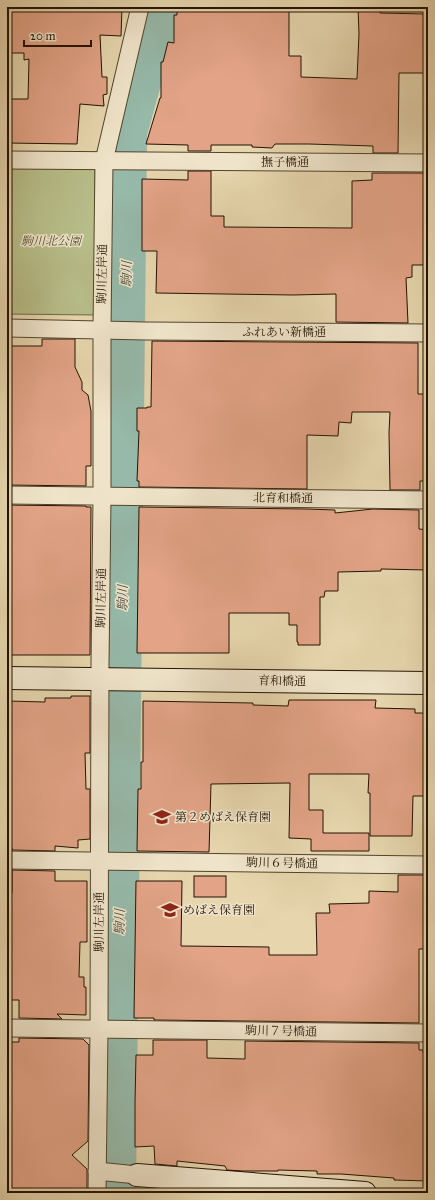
<svg xmlns="http://www.w3.org/2000/svg" width="435" height="1200" font-family="'IM FELL Great Primer','Noto Serif JP',serif">
<style>
.green{fill:#b7bd88;stroke:#6c6845}
.lines{fill:none;stroke-linecap:round;stroke-linejoin:round}
.river{stroke:#96b9a9;stroke-width:40}
.building{fill:#e2a386;stroke:#221302}
.street-casing{stroke:#53442d;stroke-width:19}
.secondary-casing{stroke:#221302;stroke-width:24}
.street{stroke:#efe4ca;stroke-width:17}
.secondary{stroke:#efe4ca;stroke-width:22}
.labels{text-anchor:middle;stroke-width:3;stroke-linejoin:round;paint-order:stroke}
.street-label{font-size:12px;fill:#221302;stroke:#efe4ca}
.park-label{font-size:12px;font-style:italic;fill:#564e31;stroke:#efe4ca}
.poi-label{font-size:12px;fill:#221302;stroke:#efe4ca;text-anchor:start}
.water-label{font-size:13px;font-style:italic;fill:#4b4d3c;stroke:#efe4ca}
</style>
<rect width="100%" height="100%" fill="#e6d5ad"/>
<filter id="stains"><feTurbulence type="fractalNoise" baseFrequency=".005" numOctaves="4"/><feColorMatrix values="0 0 0 0 .2 0 0 0 0 .09 0 0 0 0 .02 0 0 0 .5 -.17"/></filter>
<radialGradient id="worn" r=".72"><stop offset=".6" stop-color="#630" stop-opacity="0"/><stop offset="1" stop-color="#630" stop-opacity=".3"/></radialGradient>
<path class="green" d="M7,167L95,169V315L7,314Z"/>
<g class="lines">
<path class="river" d="M116,1193L127,133L162,7"/>
</g>
<g class="building">
<path d="M8,7H122L121,36L100,35L102,77H107V94L103,95L104,106L80,104L77,144L7,143V99H28L29,59L24,60V53H7Z"/>
<path d="M194,7H289V56H301V77L357,79L359,34L358,7H380V13L426,14L424,73H399L398,153H373V146L309,144H275L272,148L252,147V145H211V151H188V145L146,144L160,98H161V62H163L168,42L174,43V15H177V9H194Z"/>
<path d="M188,171H211V216H224V227L352,228V181L372,180V173H428V265H412V277L406,278L408,323L336,322V294L293,295L156,293L157,251H142V179L188,180Z"/>
<path d="M42,339H75V367L82,382V390L88,395L91,411V466H86V486L7,485V346H42Z"/>
<path d="M152,341L418,343V394H428V481H420V490H390L389,432L390,412H352L351,423L339,422L338,436L307,435V489L139,487V481H137L139,431H137V408H147V407H151Z"/>
<path d="M7,505L86,506V507H91L90,655H7Z"/>
<path d="M139,507L307,509L335,510V513L373,509L419,510V529L428,530L427,570L381,569V571L338,572V591H325L324,597H320V645H298V642H297V625H289V613H229V653H137Z"/>
<path d="M71,696H90V753H85L86,789H90V839L78,840V848L55,846V851L12,850V848H7V701L45,702V698H71Z"/>
<path d="M289,700H376L375,708L415,709V713H428V796H413L412,836H370V793H368L369,774H309V810H323V833H369V851H311V839L289,838L290,783L211,784L209,852L137,851L138,789H141V762H143V701L253,703V705L288,706Z"/>
<path d="M12,870L55,871V881H87V942H80L79,977H84V987H86V1015L57,1014L62,1019L19,1018V1000H7V893H12Z"/>
<path d="M398,875H428V937H426V949H419V1023L154,1020V1018H134L136,881H182L181,946L269,947V955H317L316,913H330L329,904L369,903V891L398,892Z"/>
<rect x="194" y="876" width="32" height="21"/>
<path d="M19,1038L83,1039L89,1045L88,1141L72,1155L87,1169V1193H7V1042H19Z"/>
<path d="M153,1040H207V1058L245,1059V1041L419,1043V1050H423V1053H428V1181L394,1180V1178L341,1174H317V1171L278,1170V1171H243L227,1170L225,1166L177,1161V1166L155,1164L154,1146L135,1147V1103L136,1055H153Z"/>
</g>
<g class="lines">
<g class="street-casing">
<g id="street">
<path d="M7,160L428,163"/>
<path d="M7,328L146,331L428,333"/>
<path d="M7,495L428,500"/>
<path d="M7,860L428,865"/>
<path d="M7,1028L428,1033"/>
<path d="M97,1171L137,1175"/>
<path d="M97,1193L99,1029L100,664L102,496V329L104,161L140,7"/>
</g>
</g>
<g class="secondary-casing">
<g id="secondary">
<path d="M7,678L428,683"/>
<path d="M137,1175L365,1193"/>
</g>
</g>
<use href="#street" class="street"/>
<use href="#secondary" class="secondary"/>
</g>
<defs>
<g id="school-bare" transform="scale(1.38)"><path d="M0-5L7-2L0 1L-7-2ZM-4 1L0 2.5L4 1V4Q0 6-4 4Z" fill="#8f2418" stroke="#efe4ca" stroke-width="2.5" paint-order="stroke"/></g>
</defs>
<g fill-rule="evenodd">
<use href="#school-bare" x="162" y="817"/>
<use href="#school-bare" x="170" y="910"/>
</g>
<g class="labels">
<g class="street-label">
<text x="285" y="166">撫子橋通</text>
<text transform="translate(102 274) rotate(-89)" y="4">駒川左岸通</text>
<text x="284" y="336">ふれあい新橋通</text>
<text transform="translate(283 498) rotate(1)" y="4">北育和橋通</text>
<text transform="translate(101 598) rotate(-89)" y="4">駒川左岸通</text>
<text transform="translate(282 681) rotate(1)" y="4">育和橋通</text>
<text transform="translate(282 863) rotate(1)" y="4">駒川６号橋通</text>
<text transform="translate(99 922) rotate(-90)" y="4">駒川左岸通</text>
<text transform="translate(281 1031) rotate(1)" y="4">駒川７号橋通</text>
</g>
<g class="park-label">
<text x="51" y="245">駒川北公園</text>
</g>
<g class="poi-label">
<text x="175" y="821">第２めばえ保育園</text>
<text x="183" y="914">めばえ保育園</text>
</g>
<g class="water-label">
<text transform="translate(126 274) rotate(-89)" y="5">駒川</text>
<text transform="translate(122 598) rotate(-89)" y="5">駒川</text>
<text transform="translate(119 922) rotate(-89)" y="5">駒川</text>
</g>
</g>
<rect width="435" height="1200" fill="none" stroke="#e6d5ad" stroke-width="24"/>
<rect x="8" y="8" width="419" height="1184" fill="none" stroke="#221302" stroke-width="2"/>
<rect x="12" y="12" width="411" height="1176" fill="none" stroke="#221302"/>
<path d="M24 40v6h67v-6" fill="none" stroke="#221302" stroke-width="2"/>
<text x="30" y="40" font-size="12" fill="#221302" stroke="#efe4ca" stroke-width="3" paint-order="stroke">20 m</text>
<rect width="100%" height="100%" filter="url(#stains)"/>
<rect width="100%" height="100%" fill="url(#worn)"/>
</svg>
